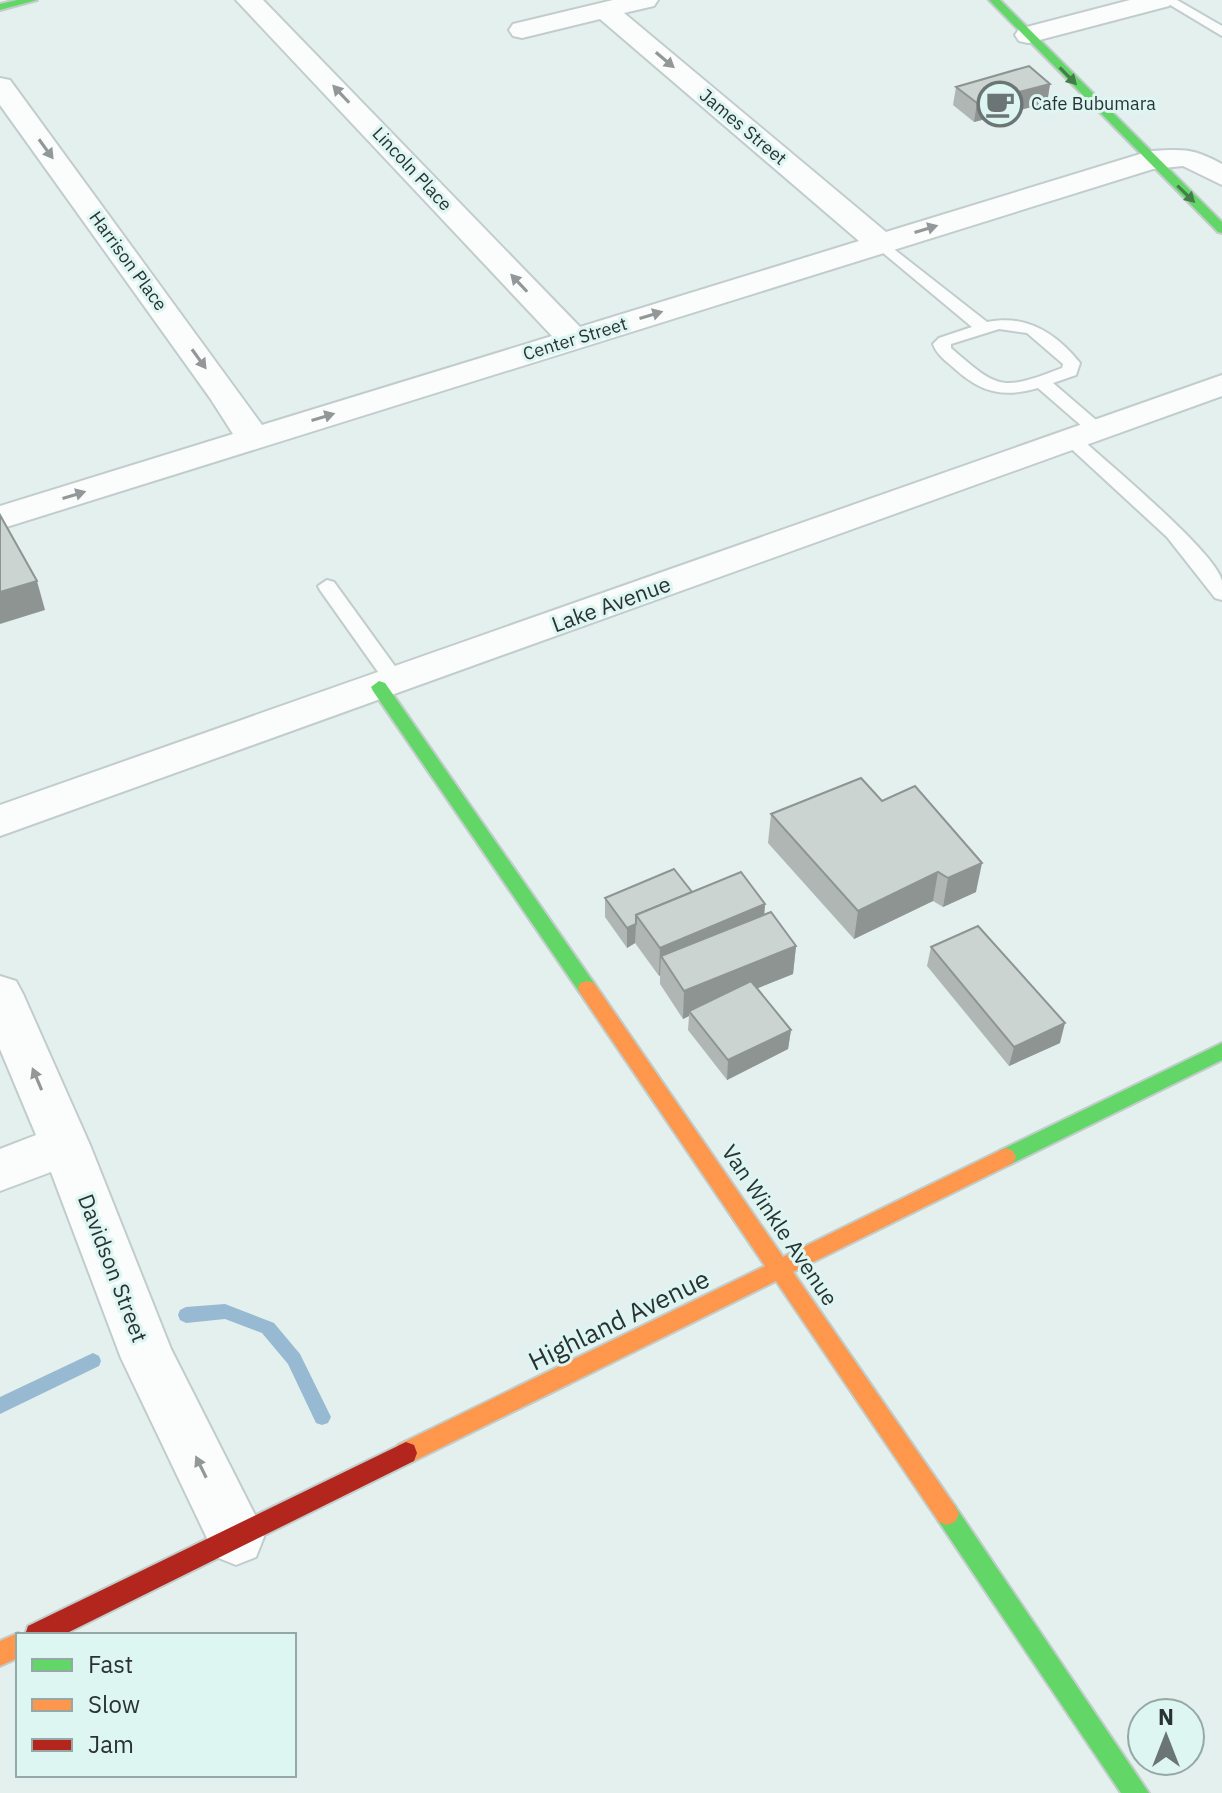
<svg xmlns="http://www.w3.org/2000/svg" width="1222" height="1793" font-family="'IBM Plex Sans',sans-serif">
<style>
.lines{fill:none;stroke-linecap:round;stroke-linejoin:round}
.stream{fill:#97b9d2;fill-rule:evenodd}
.lane-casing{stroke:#c2cdcb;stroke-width:4}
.street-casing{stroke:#c2cdcb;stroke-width:4}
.fast-casing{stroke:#c2cdcb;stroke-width:4}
.slow-casing{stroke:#c2cdcb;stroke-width:4}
.jam-casing{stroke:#c2cdcb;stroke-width:4}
.lane{fill:#fbfdfc;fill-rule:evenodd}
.street{fill:#fbfdfc;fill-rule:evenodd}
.fast{fill:#63d668;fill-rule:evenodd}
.slow{fill:#ff974d;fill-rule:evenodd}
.jam{fill:#b3261e;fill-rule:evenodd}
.wall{fill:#afb6b4}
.shaded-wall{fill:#8e9492}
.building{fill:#cbd4d1;stroke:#8e9492;stroke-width:2}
.oneway{fill:#929897}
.oneway2{fill:#447c4a}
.labels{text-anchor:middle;stroke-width:6;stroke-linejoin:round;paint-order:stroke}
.far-poi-label{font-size:18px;fill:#2a3332;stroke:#ddf6f2;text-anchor:start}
.far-street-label{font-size:18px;fill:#2a3332;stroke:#ddf6f2}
.street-label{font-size:22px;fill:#2a3332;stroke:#ddf6f2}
.near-street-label{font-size:26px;fill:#2a3332;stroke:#ddf6f2}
</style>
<rect width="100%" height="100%" fill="#e3f0ee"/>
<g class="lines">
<g class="stream">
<path d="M225,1304L274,1323L300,1354L331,1417L328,1423L322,1425L316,1423L288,1364L262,1333L225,1319L186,1323L180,1320L178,1315L180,1310L186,1307Z"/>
<path d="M93,1353L99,1356L101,1361L99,1366L0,1414V1397Z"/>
</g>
<g class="lane-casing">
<g id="lane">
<path d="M1162,0H1177L1222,26V36Z"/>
<path d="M881,239L987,322C1026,314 1056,333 1080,363L1076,375L1053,383L1103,426L1106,430L1103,434H1091L1038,388C1003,398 981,393 954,368C946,361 937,355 933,344L939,338L972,327L876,247L873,244ZM999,329L1027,333L1063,364L1062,368C1002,391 999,390 951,348V344Z"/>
<path d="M1071,434L1077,435C1104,460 1216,552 1222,581C1222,587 1222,594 1222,600L1215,598L1167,537L1065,443L1062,439L1065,435Z"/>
<path d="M327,580L334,582L402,676L405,681L402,686H388L320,590L318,586Z"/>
</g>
</g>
<g class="street-casing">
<g id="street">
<path d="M236,0H263L580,327L859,241L600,19L522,38L513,36L509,30L513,24L613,0H658L654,6L624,13L886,232L1150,151C1183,149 1193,148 1222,164V185L1183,166L1153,169L0,529V506L233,434L210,398L0,105V78L10,80L262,425L552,336Z"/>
<path d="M1130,0H1173L1169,6L1028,43L1019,41L1015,35L1019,29Z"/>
<path d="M1222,375V396L0,836V805Z"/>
<path d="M0,976L16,981L23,994L90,1145L171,1349L256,1517L264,1537L256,1557L236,1565L216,1557L121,1358L51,1172L0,1191V1149L36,1135L0,1049Z"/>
</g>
</g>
<g class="fast-casing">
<g id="fast">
<path d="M17,0H37L0,10V4Z"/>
<path d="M989,0H1000L1222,222V233L1218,232Z"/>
<path d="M379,681L385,683L594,983L596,988L594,993H580L373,691L371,687Z"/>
<path d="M1222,1043V1060L1013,1163L1006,1166L999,1163L996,1157L999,1151Z"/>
<path d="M947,1503L955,1506L1149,1793H1121L939,1522L935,1514L939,1506Z"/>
</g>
</g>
<g class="slow-casing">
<g id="slow">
<path d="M587,981L594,983L783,1257L999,1151L1006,1148L1013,1151L1016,1157L1013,1163L793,1272L955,1506L959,1514L955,1522L947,1525L939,1522L776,1281L414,1461L406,1464L398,1461L395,1453L398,1445L765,1266L580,993L578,988L580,983Z"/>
<path d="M18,1633L23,1635H18V1658L0,1666V1641Z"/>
</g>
</g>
<g class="jam-casing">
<path id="jam" d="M406,1442L414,1445L417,1453L414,1461L63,1635H25L28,1626Z"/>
</g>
<use href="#lane" class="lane"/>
<use href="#street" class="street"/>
<use href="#fast" class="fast"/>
<use href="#slow" class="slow"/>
<use href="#jam" class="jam"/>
</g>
<g class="wall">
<path d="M1050,84L1047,103L974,122L953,105L956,87Z"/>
<path d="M882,801L976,892L943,907L933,901L854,939L768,843L771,814Z"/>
<path d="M692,892L765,904L764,915L796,946L793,974L757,988L791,1030L788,1049L727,1080L688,1030L689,1016L683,1019L660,984V975L659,976L635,943L627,948L605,917V898Z"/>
<path d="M931,947L1060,1043L1009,1066L927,966Z"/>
</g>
<g class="shaded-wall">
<path d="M1050,84L1047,103L974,122L977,103Z"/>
<path d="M37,581L45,610L0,624V592Z"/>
<path d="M982,863L976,892L943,907L948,878Z"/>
<path d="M938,872L933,901L854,939L858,911Z"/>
<path d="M765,904L763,932L661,956L660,975L659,976L660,948Z"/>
<path d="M636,924L635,943L627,948V928Z"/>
<path d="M796,946L793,974L692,1015L689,1011V1016L683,1019L684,991Z"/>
<path d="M1065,1023L1060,1043L1009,1066L1014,1047Z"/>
<path d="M791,1030L788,1049L727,1080L728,1060Z"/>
</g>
<g class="building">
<path d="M1029,66L1050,84L977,103L956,87Z"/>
<path d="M0,515L37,581L0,592Z"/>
<path d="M861,778L882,801L915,786L982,863L948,878L938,872L858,911L771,814Z"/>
<path d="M674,869L692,892L636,915V924L627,928L605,898Z"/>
<path d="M741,872L765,904L660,948L636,915Z"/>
<path d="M771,912L796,946L684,991L661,956Z"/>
<path d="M978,926L1065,1023L1014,1047L931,947Z"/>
<path d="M751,981L791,1030L728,1060L689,1011Z"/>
</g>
<defs><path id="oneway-solid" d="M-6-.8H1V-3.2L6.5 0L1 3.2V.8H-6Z" transform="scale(2)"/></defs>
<g class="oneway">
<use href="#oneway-solid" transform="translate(665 60) rotate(40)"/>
<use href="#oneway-solid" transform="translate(341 94) rotate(-133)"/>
<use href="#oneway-solid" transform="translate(46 149) rotate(54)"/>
<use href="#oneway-solid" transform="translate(926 229) rotate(-17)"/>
<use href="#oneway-solid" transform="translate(519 283) rotate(-133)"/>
<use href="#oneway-solid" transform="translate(651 315) rotate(-17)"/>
<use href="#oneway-solid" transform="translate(199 359) rotate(54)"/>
<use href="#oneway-solid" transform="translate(323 417) rotate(-17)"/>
<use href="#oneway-solid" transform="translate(74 495) rotate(-17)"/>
<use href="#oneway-solid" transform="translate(37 1079) rotate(-113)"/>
<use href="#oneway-solid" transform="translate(201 1467) rotate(-116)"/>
</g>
<g class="oneway2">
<use href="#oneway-solid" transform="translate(1068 76) rotate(46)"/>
<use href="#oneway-solid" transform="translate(1186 194) rotate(44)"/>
</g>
<defs>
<g id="cafe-ring" transform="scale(2.3)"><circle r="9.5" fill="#ddf6f2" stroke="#6b7574" stroke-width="1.5"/><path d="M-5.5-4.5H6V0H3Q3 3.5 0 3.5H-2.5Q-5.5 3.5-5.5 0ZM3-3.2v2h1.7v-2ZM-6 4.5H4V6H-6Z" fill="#6b7574"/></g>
</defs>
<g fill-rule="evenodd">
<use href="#cafe-ring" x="1000" y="104"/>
</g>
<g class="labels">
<g class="far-poi-label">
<text x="1031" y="110">Cafe Bubumara</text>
</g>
<g class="far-street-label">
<text transform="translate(743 127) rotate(40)" y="6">James Street</text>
<text transform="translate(412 169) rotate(47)" y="6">Lincoln Place</text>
<text transform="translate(128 261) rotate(54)" y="6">Harrison Place</text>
<text transform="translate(575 339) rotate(-17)" y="6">Center Street</text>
</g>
<g class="street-label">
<text transform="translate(611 604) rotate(-20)" y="8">Lake Avenue</text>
<text transform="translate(780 1225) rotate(56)" y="8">Van Winkle Avenue</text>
<text transform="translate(113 1268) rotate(69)" y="8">Davidson Street</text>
</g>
<g class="near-street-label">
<text transform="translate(619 1320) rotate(-26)" y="9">Highland Avenue</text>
</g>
</g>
<rect x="16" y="1633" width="280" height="144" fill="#ddf6f2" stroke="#95a8a5" stroke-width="2"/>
<rect x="32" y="1659" width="40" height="12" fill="#63d668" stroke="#95a8a5" stroke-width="2"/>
<text x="88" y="1673" font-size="24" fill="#2a3332">Fast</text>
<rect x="32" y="1699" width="40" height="12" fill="#ff974d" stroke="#95a8a5" stroke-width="2"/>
<text x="88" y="1713" font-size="24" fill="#2a3332">Slow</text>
<rect x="32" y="1739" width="40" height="12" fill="#b3261e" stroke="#95a8a5" stroke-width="2"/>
<text x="88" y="1753" font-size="24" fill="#2a3332">Jam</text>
<g transform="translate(1166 1737)"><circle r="38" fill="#ddf6f2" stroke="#95a8a5" stroke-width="2"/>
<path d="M0-6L14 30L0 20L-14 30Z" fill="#6b7574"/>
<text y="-12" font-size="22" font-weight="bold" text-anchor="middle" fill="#2a3332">N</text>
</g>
</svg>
